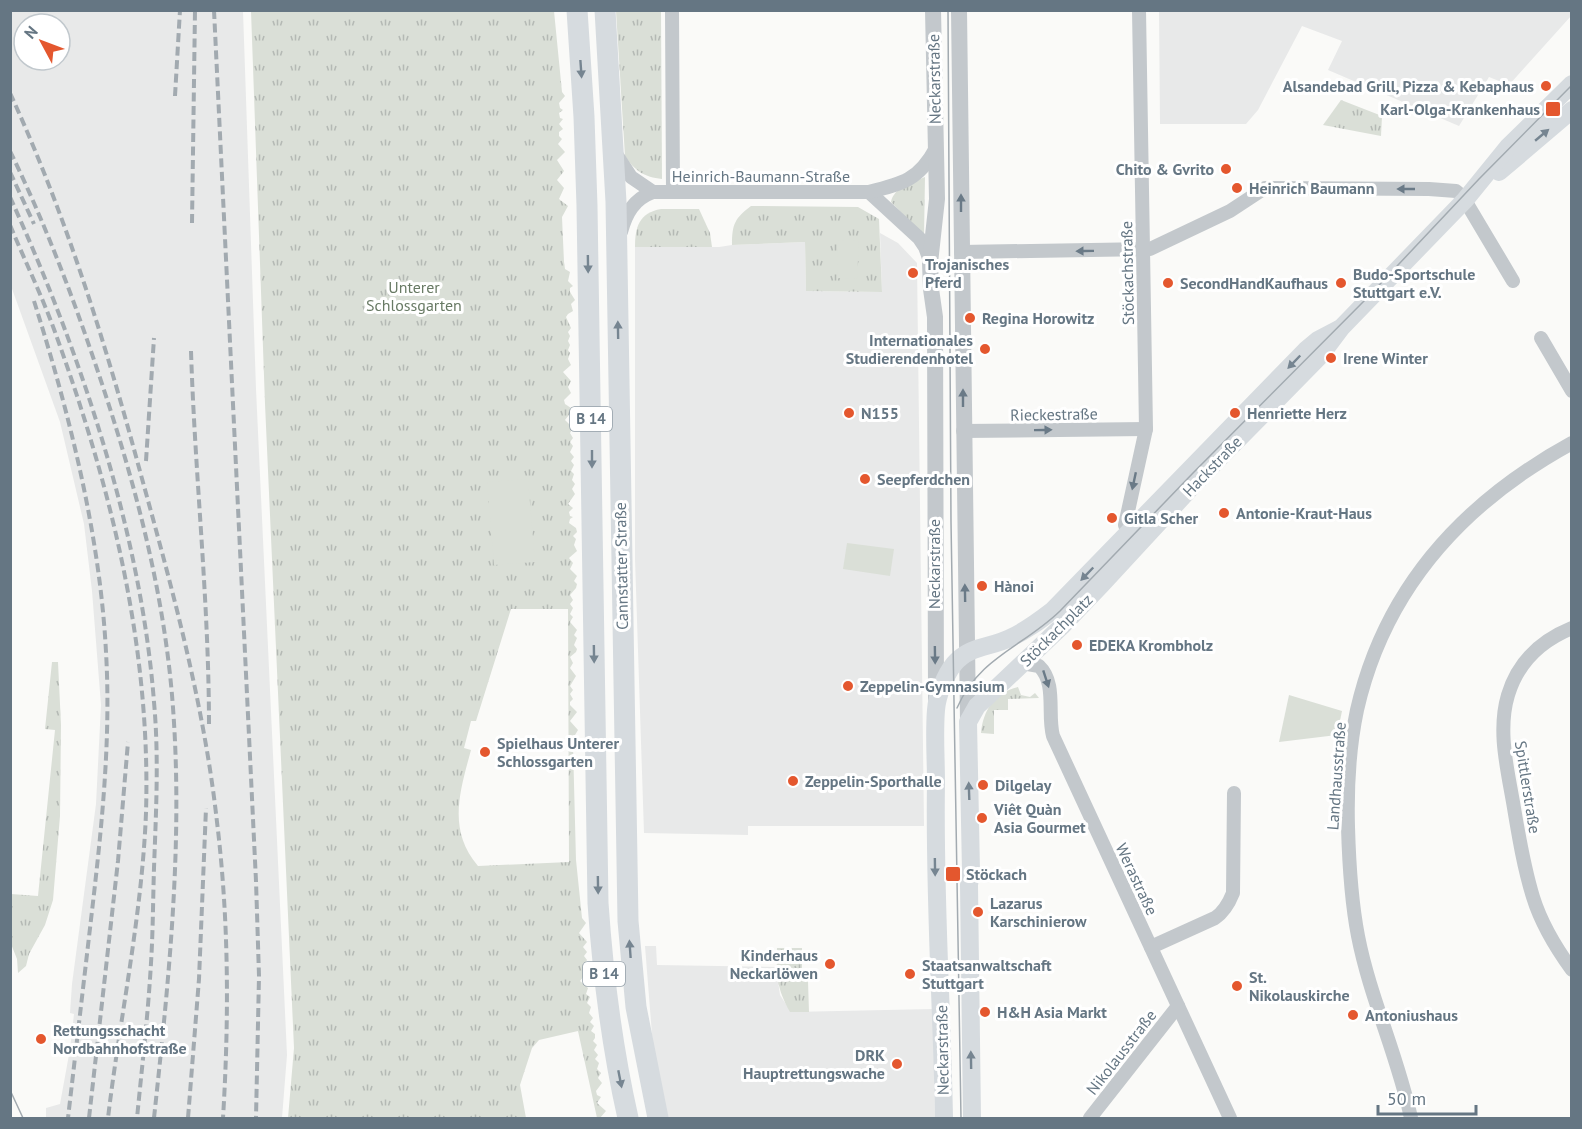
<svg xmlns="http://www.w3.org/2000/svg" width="1582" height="1129" font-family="'PT Sans',sans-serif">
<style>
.built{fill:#e8e9e9;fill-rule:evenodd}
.grass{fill:url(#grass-tufts);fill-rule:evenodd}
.garden{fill:#dadfd7}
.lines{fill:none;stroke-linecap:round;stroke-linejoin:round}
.minor{stroke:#c3c8cc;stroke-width:14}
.tertiary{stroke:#c3c8cc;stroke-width:16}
.secondary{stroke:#d6dbdf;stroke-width:18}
.primary{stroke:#d6dbdf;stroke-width:21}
.tram{stroke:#a2aab0;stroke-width:1.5}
.rail{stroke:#a2aab0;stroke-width:4;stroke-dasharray:9 4.5;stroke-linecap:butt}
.oneway{fill:#768591}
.oneway2{fill:#6a7a87}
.poi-dot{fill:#e4572e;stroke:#fff;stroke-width:2}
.labels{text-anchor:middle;stroke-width:6;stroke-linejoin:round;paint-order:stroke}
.shield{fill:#fff;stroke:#939fa8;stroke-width:1.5}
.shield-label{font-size:15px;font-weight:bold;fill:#657683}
.street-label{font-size:16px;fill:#657683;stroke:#fff}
.poi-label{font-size:16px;font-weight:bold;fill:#657683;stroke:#fff;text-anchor:start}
.park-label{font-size:16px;fill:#687a64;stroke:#fff}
</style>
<defs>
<pattern id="grass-tufts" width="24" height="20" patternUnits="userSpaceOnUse" patternTransform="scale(1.5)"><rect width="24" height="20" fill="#dadfd7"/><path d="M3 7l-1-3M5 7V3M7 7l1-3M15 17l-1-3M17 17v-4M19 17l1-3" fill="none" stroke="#b4b9b4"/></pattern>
</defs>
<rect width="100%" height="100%" fill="#fafaf8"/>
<g class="built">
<path d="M1571,10V16L1509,85L1489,77L1459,126L1328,70L1342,41L1302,26L1258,110L1246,124H1160L1159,11Z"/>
<path d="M10,11H243L256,389L287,1055L282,1118H46V1108L60,1104L70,1049L74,1014L70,1013L72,984L96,804L101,705L92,591L84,524L60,422L11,286ZM24,24H60V60H24Z"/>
<path d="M880,233L898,243L917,263L924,826H748V835L644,833L635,559V247H719L732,245L805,242L806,291L882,292Z"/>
<path d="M645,946H656L657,965L776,967L780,995L791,1012L933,1009L935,1118H668L653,1047Z"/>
</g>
<g class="grass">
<path d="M251,11H554L562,92L565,96L559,103L560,108L563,110L559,113L560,118L563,119L559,124L563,129L559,132V136L562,139L558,144L565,152L557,160L564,171L557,180L564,188L559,199L568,206L562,217L564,262L565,269L570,272L568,281L573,286L570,288V292L575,300L571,304L573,311L568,314L566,317L571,328L568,332L570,336L568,341L570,345L568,350L570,353L568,359L571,365L563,372L571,381L568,387L571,393L564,400L565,404L571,408L572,411L565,420L573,428L570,433L573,438L570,442L573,446L570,452L574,457L571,461L574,465L571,471L574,474L572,480L575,484L572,489L575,494L568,504L573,508L569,512L570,516L573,517L570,519L569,523L576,528L577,532L573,536L576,539L574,545L577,551L569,558L573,563L570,569L577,576L574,581L577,584L576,588L570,595L573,600L570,604L573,608L570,614L573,617L570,622L577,630L574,635L577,638L574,645L577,649L576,652L570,657L573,663L570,668L576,676L570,686L573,690L570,694L573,699L570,702V705L577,712L570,721L578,730L575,735L578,739L577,742L573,745L576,860L582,918L586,923L579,933L587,942L583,947L587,952L584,956L587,960L584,966L588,971L580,981L588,988L586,994L590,997L587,1003L591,1007L589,1013L593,1018L590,1022L594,1026L591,1031L595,1034V1038L593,1041L597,1045L594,1050L598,1055L595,1059L599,1063L597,1069L601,1073L598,1078L602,1083L596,1091L597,1095L601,1097L597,1103L606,1111L600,1118H597L578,1031L539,1040L532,1048L520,1085L526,1118H288L294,1048L265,404ZM511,609H568L569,862L478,866C447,830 460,791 471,750L464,748L471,721H476Z"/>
<path d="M616,11H661L662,179C644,177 635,171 625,156Z"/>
<path d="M1341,100L1382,116L1381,136L1323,125Z"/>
<path d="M925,177L924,236L891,202C894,187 912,183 925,177Z"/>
<path d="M751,206L858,207L879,219L882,292L806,291L805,242L732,245C732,224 735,218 751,206Z"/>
<path d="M661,209H699L710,233L712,247H635C635,227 639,213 661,209Z"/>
<path d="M52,662H58L61,725L60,816L53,900L45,925L29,954L26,966L18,973L17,959L11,944V894L38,896L55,730L45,729Z"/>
<path d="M1018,687L1021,695L1030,697L1035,693L1039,698L1008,699V710H994V734L981,733C983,711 994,693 1018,687Z"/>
<path d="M777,948H802V980L808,981L809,1012H790C777,989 776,975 777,948Z"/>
</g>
<g class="garden">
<path d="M838,240L859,241L857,279L837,278Z"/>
<path d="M528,479L535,562L494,565L487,482Z"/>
<path d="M847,543L894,549L890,576L843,569Z"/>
<path d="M1289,695L1342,711L1337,735L1279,742Z"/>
</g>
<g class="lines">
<g class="minor">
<path d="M672,10L673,192"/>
<path d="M616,154L631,177L653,192"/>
<path d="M869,192L919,238L925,247L930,261"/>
<path d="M621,232C626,213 634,199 653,192H869C902,184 919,180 936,148"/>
<path d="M961,252L1150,249L1230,211L1265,188L1429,189L1456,191L1463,197L1513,281"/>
<path d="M1541,338L1572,391"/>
<path d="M963,431L1146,429"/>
<path d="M1128,533L1125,525L1146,429L1139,10"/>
<path d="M1572,628C1540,641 1518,662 1508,695C1497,732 1508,771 1514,808C1519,838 1524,868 1533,897C1541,923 1556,948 1572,970"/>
<path d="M1022,663L1039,666C1057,683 1047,714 1053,736L1230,1118"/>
<path d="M1151,947L1215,918C1224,912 1229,903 1233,893L1234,793"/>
<path d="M1090,1118L1178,1006"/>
<path d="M1411,1118C1398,1056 1370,998 1358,936C1351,900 1349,863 1348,827C1347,789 1349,748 1357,710C1385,587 1464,502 1572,443"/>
</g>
<g class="tertiary">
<path d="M933,10L937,199L930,263L931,289L935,317L936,699"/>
<path d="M959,10L968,722"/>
</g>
<g class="secondary">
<path d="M1499,172L1572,110"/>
<path d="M944,1118C942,1007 934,895 936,783C936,759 934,734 936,710C937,696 945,675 954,664C970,645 990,648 1010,638C1026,631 1039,621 1052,611L1306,350L1318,340L1339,329"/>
<path d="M972,1118L969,885L971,871L968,722L977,706L987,697L1062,626L1102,584L1199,479L1320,356L1341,328L1465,200L1508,147L1572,84"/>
</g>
<g class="primary">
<path d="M577,10L584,117L587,206L598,903C603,976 612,1047 628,1118"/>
<path d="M605,10L616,202L628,921L636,1007L658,1118"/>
</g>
<g class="tram">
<path d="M948,10L951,522L961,1118"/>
<path d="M957,708C979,657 1023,647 1060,611L1193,473L1366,299L1479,179L1572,85"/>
<path d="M10,1090L23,1118"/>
</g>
<g class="rail">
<path d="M214,10L256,881L259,976L256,1118"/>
<path d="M10,93C66,215 106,345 141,475C172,588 204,704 217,822C229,921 229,1019 223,1118"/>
<path d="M175,96L180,10"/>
<path d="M10,151C43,219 70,289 94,360C131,469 162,580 172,695C184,837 169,978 154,1118"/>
<path d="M10,172L34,224"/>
<path d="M10,197C80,351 141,533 154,702C159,757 156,812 154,868C153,899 153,931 151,963C148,1015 142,1067 137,1118"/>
<path d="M192,223L195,10"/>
<path d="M10,225C25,261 42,296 55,332C111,487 151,647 146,813C142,915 120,1017 108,1118"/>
<path d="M34,301C69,412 100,535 106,652C111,738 102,825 92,911C84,980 76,1049 68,1118"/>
<path d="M191,351C195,477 209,601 209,727"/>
<path d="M146,461L154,338"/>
<path d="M89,1118L118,861L128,742"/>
<path d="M188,1118L199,979L206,808"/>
</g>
</g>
<defs><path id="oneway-solid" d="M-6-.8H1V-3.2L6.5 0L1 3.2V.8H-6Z" transform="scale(1.5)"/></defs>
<g class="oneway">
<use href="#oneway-solid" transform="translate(581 69) rotate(86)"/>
<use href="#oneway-solid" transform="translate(1542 135) rotate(-40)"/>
<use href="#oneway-solid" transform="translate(588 264) rotate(89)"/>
<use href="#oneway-solid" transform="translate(618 330) rotate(-91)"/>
<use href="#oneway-solid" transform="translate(1294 362) rotate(134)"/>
<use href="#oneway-solid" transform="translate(592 459) rotate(90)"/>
<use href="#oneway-solid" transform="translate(1087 574) rotate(134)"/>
<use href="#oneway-solid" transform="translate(594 654) rotate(89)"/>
<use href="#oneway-solid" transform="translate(969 791) rotate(-92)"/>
<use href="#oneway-solid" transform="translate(935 867) rotate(89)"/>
<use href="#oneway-solid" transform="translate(598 885) rotate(89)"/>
<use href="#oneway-solid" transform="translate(630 949) rotate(-94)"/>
<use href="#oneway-solid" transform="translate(971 1060) rotate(-91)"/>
<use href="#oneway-solid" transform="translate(620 1079) rotate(79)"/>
</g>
<g class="oneway2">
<use href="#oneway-solid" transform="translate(1406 189) rotate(-180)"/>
<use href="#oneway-solid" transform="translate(961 203) rotate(-90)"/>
<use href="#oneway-solid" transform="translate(1085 251) rotate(179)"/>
<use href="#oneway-solid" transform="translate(963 398) rotate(-90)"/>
<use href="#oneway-solid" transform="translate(1043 430) rotate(-1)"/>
<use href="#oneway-solid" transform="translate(1134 481) rotate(102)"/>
<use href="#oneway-solid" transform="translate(965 593) rotate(-91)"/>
<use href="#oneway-solid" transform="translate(935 655) rotate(89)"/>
<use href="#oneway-solid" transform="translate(1046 679) rotate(72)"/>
</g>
<g class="poi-dot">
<circle cx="1546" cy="86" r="6"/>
<rect x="1545" y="101" width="16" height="16" rx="3"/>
<circle cx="1226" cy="169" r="6"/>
<circle cx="1237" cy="188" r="6"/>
<circle cx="913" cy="273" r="6"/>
<circle cx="1168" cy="283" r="6"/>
<circle cx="1341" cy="283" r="6"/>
<circle cx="970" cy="318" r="6"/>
<circle cx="985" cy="349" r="6"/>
<circle cx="1331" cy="358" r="6"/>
<circle cx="849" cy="413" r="6"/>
<circle cx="1235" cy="413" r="6"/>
<circle cx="865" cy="479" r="6"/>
<circle cx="1224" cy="513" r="6"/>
<circle cx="1112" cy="518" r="6"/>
<circle cx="982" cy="586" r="6"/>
<circle cx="1077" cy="645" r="6"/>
<circle cx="848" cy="686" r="6"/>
<circle cx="485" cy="752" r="6"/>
<circle cx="793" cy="781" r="6"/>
<circle cx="983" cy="785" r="6"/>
<circle cx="982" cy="818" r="6"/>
<rect x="945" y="866" width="16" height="16" rx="3"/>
<circle cx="978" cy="912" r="6"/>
<circle cx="830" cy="964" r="6"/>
<circle cx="910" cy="974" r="6"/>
<circle cx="1237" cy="986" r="6"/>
<circle cx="985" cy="1012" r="6"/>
<circle cx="1353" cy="1015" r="6"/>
<circle cx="41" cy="1039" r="6"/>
<circle cx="897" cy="1064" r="6"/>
</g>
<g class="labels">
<g class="shield">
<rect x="570" y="407" width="42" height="24" rx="4.5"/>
<rect x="583" y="962" width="42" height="24" rx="4.5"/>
</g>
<g class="shield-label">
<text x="591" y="424">B 14</text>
<text x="604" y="979">B 14</text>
</g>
<g class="street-label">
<text transform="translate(934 79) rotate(-91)" y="6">Neckarstraße</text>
<text x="761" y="182">Heinrich-Baumann-Straße</text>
<text transform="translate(1127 273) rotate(-91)" y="6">Stöckachstraße</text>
<text transform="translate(1054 414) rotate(-1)" y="6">Rieckestraße</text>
<text transform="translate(1212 466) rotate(-46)" y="6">Hackstraße</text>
<text transform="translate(934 564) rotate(-90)" y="6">Neckarstraße</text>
<text transform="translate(621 566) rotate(-91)" y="6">Cannstatter Straße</text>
<text transform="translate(1056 630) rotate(-45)" y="6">Stöckachplatz</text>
<text transform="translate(1336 776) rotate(-86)" y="6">Landhausstraße</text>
<text transform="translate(1528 787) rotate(81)" y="6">Spittlerstraße</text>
<text transform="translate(1137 879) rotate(65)" y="6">Werastraße</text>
<text transform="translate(942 1050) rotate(-91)" y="6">Neckarstraße</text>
<text transform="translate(1121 1052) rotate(-52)" y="6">Nikolausstraße</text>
</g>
<g class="poi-label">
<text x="1534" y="92" text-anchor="end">Alsandebad Grill, Pizza &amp; Kebaphaus</text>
<text x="1540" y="115" text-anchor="end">Karl-Olga-Krankenhaus</text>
<text x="1214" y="175" text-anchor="end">Chito &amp; Gvrito</text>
<text x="1249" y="194">Heinrich Baumann</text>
<text x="925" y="270">Trojanisches<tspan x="925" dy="18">Pferd</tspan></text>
<text x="1353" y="280">Budo-Sportschule<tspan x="1353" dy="18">Stuttgart e.V.</tspan></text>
<text x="1180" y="289">SecondHandKaufhaus</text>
<text x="982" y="324">Regina Horowitz</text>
<text x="973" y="346" text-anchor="end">Internationales<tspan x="973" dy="18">Studierendenhotel</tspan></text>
<text x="1343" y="364">Irene Winter</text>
<text x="861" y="419">N155</text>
<text x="1247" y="419">Henriette Herz</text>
<text x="877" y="485">Seepferdchen</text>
<text x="1236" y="519">Antonie-Kraut-Haus</text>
<text x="1124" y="524">Gitla Scher</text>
<text x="994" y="592">Hànoi</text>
<text x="1089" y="651">EDEKA Krombholz</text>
<text x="860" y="692">Zeppelin-Gymnasium</text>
<text x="497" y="749">Spielhaus Unterer<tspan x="497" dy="18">Schlossgarten</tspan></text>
<text x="805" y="787">Zeppelin-Sporthalle</text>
<text x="995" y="791">Dilgelay</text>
<text x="994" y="815">Viêt Quàn<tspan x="994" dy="18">Asia Gourmet</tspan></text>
<text x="966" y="880">Stöckach</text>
<text x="990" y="909">Lazarus<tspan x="990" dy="18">Karschinierow</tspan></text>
<text x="818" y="961" text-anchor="end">Kinderhaus<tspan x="818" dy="18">Neckarlöwen</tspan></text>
<text x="922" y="971">Staatsanwaltschaft<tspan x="922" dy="18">Stuttgart</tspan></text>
<text x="1249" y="983">St.<tspan x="1249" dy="18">Nikolauskirche</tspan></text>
<text x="997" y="1018">H&amp;H Asia Markt</text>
<text x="1365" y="1021">Antoniushaus</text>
<text x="53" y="1036">Rettungsschacht<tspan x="53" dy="18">Nordbahnhofstraße</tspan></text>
<text x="885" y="1061" text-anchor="end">DRK<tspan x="885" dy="18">Hauptrettungswache</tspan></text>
</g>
<g class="park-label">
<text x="414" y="293">Unterer<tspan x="414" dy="18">Schlossgarten</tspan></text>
</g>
</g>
<rect width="1582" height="1129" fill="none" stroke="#657683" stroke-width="24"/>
<g transform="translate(42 42) rotate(311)"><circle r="28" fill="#ffffff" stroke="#c1c8cd" stroke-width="1.5"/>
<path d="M0-4.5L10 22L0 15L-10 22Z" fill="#e4572e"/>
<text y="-9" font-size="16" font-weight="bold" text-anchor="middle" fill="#657683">N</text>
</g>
<path d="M1378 1105v9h98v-9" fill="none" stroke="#657683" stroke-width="3"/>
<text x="1387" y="1105" font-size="18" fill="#657683" stroke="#ffffff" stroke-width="4.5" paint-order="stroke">50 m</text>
</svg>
